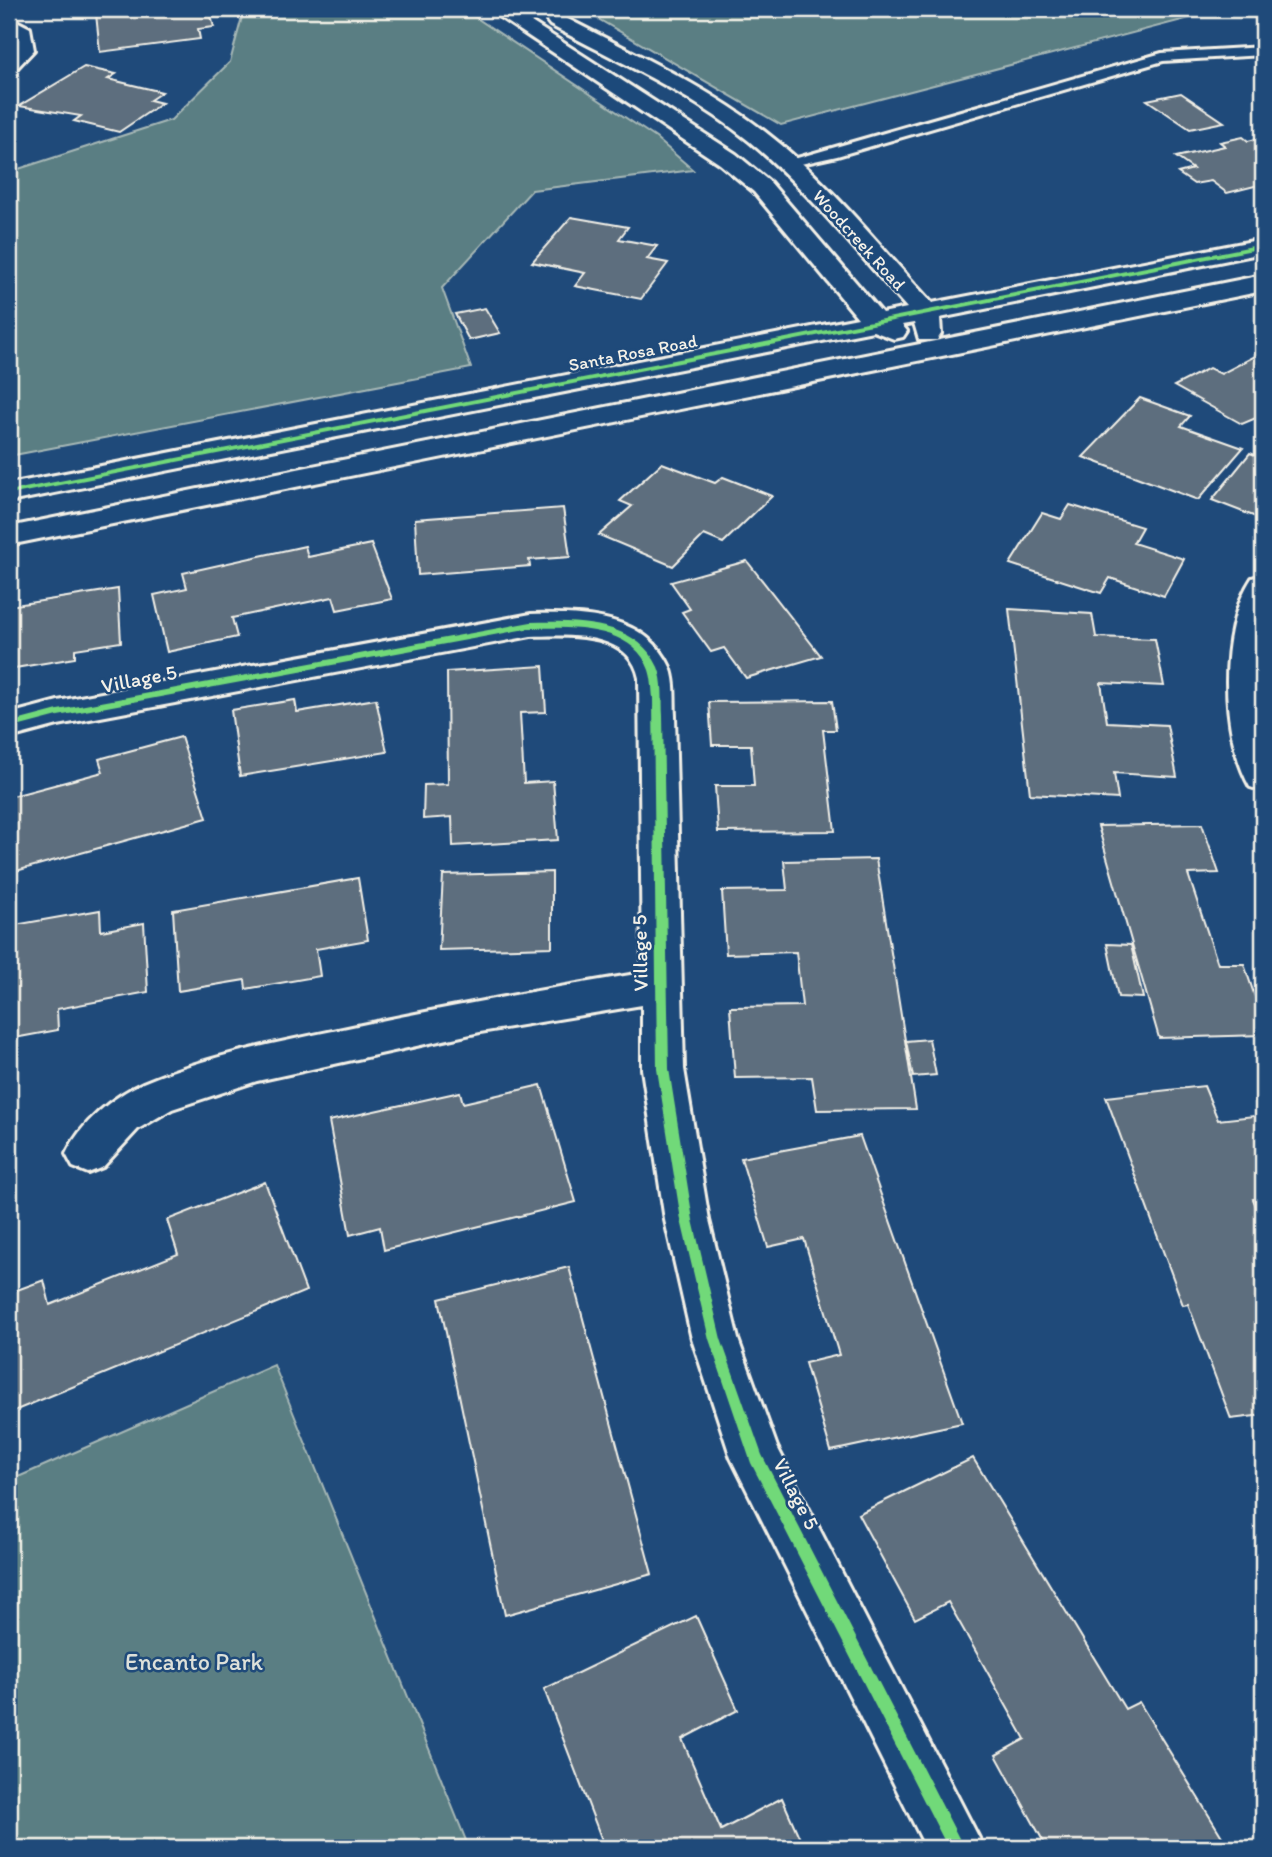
<svg xmlns="http://www.w3.org/2000/svg" width="1272" height="1857" font-family="Itim,sans-serif">
<style>
.green{fill:#5a7e83;stroke:#a7b8b6;stroke-width:2}
.building{fill:#5d6e7e;stroke:#f4f1e8;stroke-width:2}
.lines{fill:none;stroke-linecap:round;stroke-linejoin:round}
.lane-casing{stroke:#f4f1e8;stroke-width:6}
.street-casing{stroke:#f4f1e8;stroke-width:6}
.secondary-casing{stroke:#f4f1e8;stroke-width:6}
.lane{fill:#1f4a7a;fill-rule:evenodd}
.street{fill:#1f4a7a;fill-rule:evenodd}
.secondary{fill:#1f4a7a;fill-rule:evenodd}
.cycleway-casing{stroke:#1f4a7a;stroke-width:5}
.cycleway{fill:#71d979;fill-rule:evenodd}
.labels{text-anchor:middle;stroke-width:5;stroke-linejoin:round;paint-order:stroke}
.far-street-label{font-size:18px;fill:#f4f1e8;stroke:#1f4a7a}
.street-label{font-size:21px;fill:#f4f1e8;stroke:#1f4a7a}
.near-park-label{font-size:24px;fill:#dde0d9;stroke:#1f4a7a}
</style>
<rect width="100%" height="100%" fill="#1f4a7a"/>
<filter id="ink" filterUnits="userSpaceOnUse"><feTurbulence type="fractalNoise" baseFrequency=".0143" numOctaves="2"/><feDisplacementMap in="SourceGraphic" scale="14" xChannelSelector="R" yChannelSelector="G"/><feConvolveMatrix kernelMatrix="1 2 1 2 8 2 1 2 1" color-interpolation-filters="sRGB"/></filter>
<g filter="url(#ink)">
<g class="green">
<path d="M234,9H463L656,138L693,170L532,190L442,288L471,368L9,456V172L171,120L230,62L242,17Z"/>
<path d="M581,9H1263V11L1224,9L781,125Z"/>
<path d="M274,1365L469,1848H9V1481Z"/>
</g>
<g class="building">
<path d="M146,9H209L214,27L198,29L200,39L100,52L96,14Z"/>
<path d="M84,67L116,74L108,79L162,92L150,100L162,103L119,132L74,121L81,116L19,106Z"/>
<path d="M1181,93L1224,122L1190,129L1147,100Z"/>
<path d="M1243,137L1248,141L1263,137V184L1227,193L1211,181L1194,184L1178,173L1193,169L1176,157L1225,146L1220,142Z"/>
<path d="M571,217L628,227L619,239L657,246L647,259L668,263L641,299L575,286L585,273L532,262Z"/>
<path d="M485,308L500,333L469,340L455,314Z"/>
<path d="M1257,355L1263,358V415L1242,424L1174,386L1209,368L1221,374Z"/>
<path d="M1140,398L1190,416L1181,426L1243,448L1198,500L1083,457Z"/>
<path d="M1250,453L1263,458V507L1256,517L1212,500Z"/>
<path d="M662,463L715,483L723,477L772,496L723,543L704,535L673,566L599,535L632,506L620,501Z"/>
<path d="M1070,505L1142,527L1133,543L1184,559L1164,596L1110,578L1101,593L1010,564L1042,513L1061,519Z"/>
<path d="M563,508L570,557L529,560L530,566L418,575L415,519Z"/>
<path d="M371,544L392,599L337,610L333,597L232,618L237,637L167,652L154,595L187,588L183,573L305,546L308,557Z"/>
<path d="M747,561L821,656L746,678L724,648L711,652L682,612L690,609L671,582Z"/>
<path d="M118,589L121,642L75,649V658L9,669V606Z"/>
<path d="M1009,609L1092,614L1096,637L1155,639L1164,686L1101,683L1107,722L1167,725L1177,777L1114,773L1118,799L1030,794Z"/>
<path d="M543,666L546,712L520,713L524,783L553,781L558,840L453,846L452,817L423,819L424,785L448,784L447,672Z"/>
<path d="M376,699L387,752L240,776L231,710L295,700L297,712Z"/>
<path d="M832,701L836,730H823L835,831L718,832L715,786H754L751,745H712L709,702Z"/>
<path d="M181,737L207,818L9,873V797L103,772L99,759Z"/>
<path d="M1202,824L1219,873L1188,874L1218,964H1244L1263,1021V1035L1159,1038L1098,826Z"/>
<path d="M876,859L916,1109L817,1110L812,1077L735,1078L730,1007L802,1006L796,952L726,954L722,891L787,890L784,861Z"/>
<path d="M552,872V947L439,950L443,875Z"/>
<path d="M358,878L368,940L316,949L320,976L246,989L245,980L178,991L173,910Z"/>
<path d="M100,910L101,931L144,923L148,992L57,1009L58,1030L9,1039V926Z"/>
<path d="M1107,944L1131,945L1143,998L1118,997Z"/>
<path d="M929,1039L936,1075L913,1077L906,1041Z"/>
<path d="M541,1085L576,1202L384,1250L380,1227L350,1235L329,1121L460,1092L463,1103Z"/>
<path d="M1204,1086L1218,1120L1263,1115V1198L1253,1199L1263,1222V1415L1231,1419L1188,1304L1183,1305L1106,1097Z"/>
<path d="M860,1136L962,1423L831,1451L805,1363L839,1355L804,1239L768,1247L741,1158Z"/>
<path d="M265,1182L306,1291L9,1413V1293L44,1280L50,1305L178,1254L167,1220Z"/>
<path d="M569,1267L652,1574L505,1615L439,1299Z"/>
<path d="M973,1458L1125,1709L1139,1702L1229,1848H1047L996,1755L1025,1739L948,1602L915,1619L858,1514Z"/>
<path d="M696,1616L738,1710L682,1739L721,1830L782,1798L804,1848H605L544,1689Z"/>
</g>
<g class="lines">
<g class="lane-casing">
<path id="lane" d="M1263,47V55L1163,61L837,156L787,167L780,163L1162,53Z"/>
</g>
<g class="street-casing">
<g id="street">
<path d="M9,17L30,28L34,50L16,69L9,71V53L13,49Z"/>
<path d="M1263,575V791L1250,787C1220,734 1218,629 1252,578Z"/>
<path d="M531,614C581,613 646,614 670,667C676,682 674,701 675,716L684,1069L709,1220L738,1339L777,1447L984,1848H926L731,1458L692,1339L665,1220L642,1069V1005L480,1032L257,1081L172,1109L138,1129L103,1167L88,1173L73,1167L66,1154C81,1123 112,1097 143,1083C203,1057 275,1043 338,1030C439,1008 540,990 642,973L639,678C630,631 568,635 531,636L58,725L9,738V714L58,701Z"/>
</g>
</g>
<g class="secondary-casing">
<g id="secondary">
<path d="M488,9H511L736,154L770,182L882,313L907,308C857,252 808,190 749,141C690,93 617,61 550,25L547,21L550,17H564C631,52 703,84 764,131C827,179 878,245 932,303L1263,239V253L940,318L941,334L937,340H919L914,323L902,325L907,331L903,337L894,339L873,331L9,502V484L858,318L754,192L720,164Z"/>
<path d="M1263,275V291L9,545V527Z"/>
</g>
</g>
<use href="#lane" class="lane"/>
<use href="#street" class="street"/>
<use href="#secondary" class="secondary"/>
<g class="cycleway-casing">
<g id="cycleway">
<path d="M1263,244V248L9,495V491Z"/>
<path d="M531,622C575,621 637,620 658,667C664,681 662,701 663,716L669,1069L693,1220L721,1339L762,1455L964,1848H948L751,1463L709,1339L681,1220L657,1069L653,698C652,688 652,679 649,670C634,625 569,627 531,628L58,716L9,729V723L58,710Z"/>
</g>
</g>
<use href="#cycleway" class="cycleway"/>
</g>
</g>
<g class="labels">
<g class="far-street-label">
<text transform="translate(859 240) rotate(48)" y="6">Woodcreek Road</text>
<text transform="translate(633 353) rotate(-11)" y="6">Santa Rosa Road</text>
</g>
<g class="street-label">
<text transform="translate(139 679) rotate(-11)" y="7">Village 5</text>
<text transform="translate(640 953) rotate(-91)" y="7">Village 5</text>
<text transform="translate(796 1494) rotate(63)" y="7">Village 5</text>
</g>
<g class="near-park-label">
<text x="194" y="1670">Encanto Park</text>
</g>
</g>
<rect width="1272" height="1857" fill="none" stroke="#1f4a7a" stroke-width="35"/>
<rect x="18" y="18" width="1237" height="1822" fill="none" stroke="#f4f1e8" stroke-width="2.5" filter="url(#ink)"/>
</svg>
